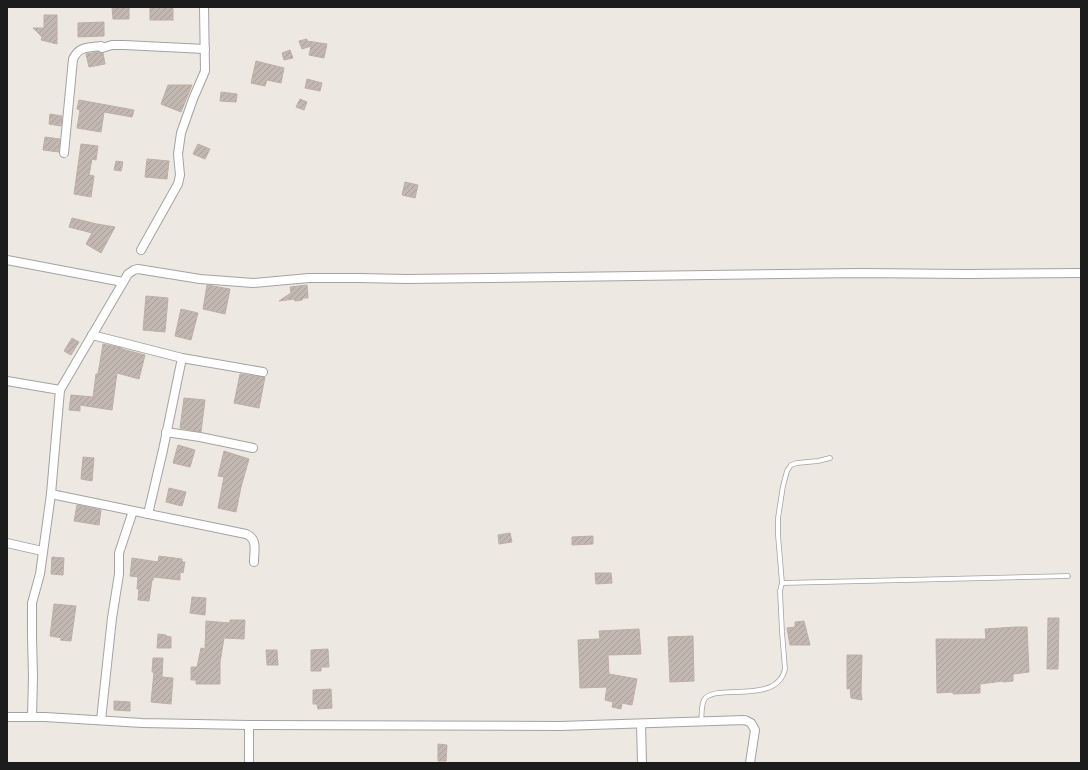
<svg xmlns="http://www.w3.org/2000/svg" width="1088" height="770" font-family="'DM Sans',sans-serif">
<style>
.building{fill:url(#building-hatch);stroke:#bfaea4}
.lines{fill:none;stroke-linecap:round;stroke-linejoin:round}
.service-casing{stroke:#a3a3a3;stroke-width:5.5}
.minor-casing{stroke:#a3a3a3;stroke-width:10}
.service{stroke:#fff;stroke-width:4}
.minor{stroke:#fff;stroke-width:8}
</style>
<defs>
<pattern id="building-hatch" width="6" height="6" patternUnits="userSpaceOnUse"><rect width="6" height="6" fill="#c2b8b1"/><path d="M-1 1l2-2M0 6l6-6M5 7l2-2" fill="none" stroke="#a69e98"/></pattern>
</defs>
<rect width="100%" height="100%" fill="#ede9e2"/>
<g class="building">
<path d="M112,7H129V19H113Z"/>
<rect x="150" y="7" width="23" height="13"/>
<path d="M44,15H57V44L41,40L42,37L33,28H44Z"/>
<path d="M104,22V36L78,37V23Z"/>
<path d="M307,39V41L327,44L324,58L309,55L311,46L302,49L299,41Z"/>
<path d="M290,50L293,58L284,60L282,53Z"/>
<path d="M98,52L103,53L105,64L89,67L86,54Z"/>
<path d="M256,61L284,68L281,83L267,80L265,86L251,83Z"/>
<path d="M307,79L322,83L320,91L305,88Z"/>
<path d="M168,85H192L181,112L161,104Z"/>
<path d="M221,92L237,94L236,102L220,101Z"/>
<path d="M300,99L307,102L304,110L296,107Z"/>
<path d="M79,100L134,110L132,117L104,112L101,132L77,128L80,110L77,109Z"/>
<path d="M50,114L62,116L61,126L49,124Z"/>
<path d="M45,137L60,139L59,152L43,150Z"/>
<path d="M81,144L98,146L96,160L92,159L89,175L94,176L91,197L74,194Z"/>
<path d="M198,144L210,149L205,159L193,154Z"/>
<path d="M147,159L169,161L167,179L145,177Z"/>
<path d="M116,161L123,162L121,171L114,170Z"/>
<path d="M405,182L418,185L415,198L402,195Z"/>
<path d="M72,218L97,224L115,227L101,253L86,244L92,233L69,227Z"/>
<path d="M207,285L230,289L225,314L203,309Z"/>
<path d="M307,285L308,298H303L302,300L295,301L294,299L279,301L291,293L290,287Z"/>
<path d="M146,296L168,298L165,332L143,330Z"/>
<path d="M181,309L198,313L191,340L175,336Z"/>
<path d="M72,338L79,342L71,355L64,351Z"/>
<path d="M103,344L122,348V349L145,355L139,379L117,373L112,410L80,405V411L69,410L71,395L93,397L96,374H98Z"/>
<path d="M240,374L262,377H265L259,408L234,403Z"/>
<path d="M184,398L205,400L201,432L180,428Z"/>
<path d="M178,445L195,450L190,467L173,463Z"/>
<path d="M224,451L249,459L241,487L236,512L218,508L224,477L218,476Z"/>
<path d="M83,457L94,458L92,481L81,479Z"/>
<path d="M169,488L186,492L182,506L166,502Z"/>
<path d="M77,505L101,510L99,525L74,521Z"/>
<path d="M510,533L512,542L499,544L498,535Z"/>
<path d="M593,536V544L572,545V537Z"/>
<path d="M159,556L182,559V562H185L183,573L180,572V580L154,577L153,580H152L149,601L138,600L139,589H137L138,577L130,576L132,558L158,562Z"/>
<path d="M52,557L64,558L63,575L51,574Z"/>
<path d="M595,573H611L612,583L596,584Z"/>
<path d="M192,597L206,598L205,615L190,613Z"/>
<path d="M54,604L76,606L71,641L60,640L62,638L50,636Z"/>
<path d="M1048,618H1059L1058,669H1047Z"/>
<path d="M230,620H245L244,639L224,638L220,662V684H196V680H191V667H197L201,648L205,649L206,621L230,623Z"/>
<path d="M804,621L810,645H790L787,628L795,627V622Z"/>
<path d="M1016,627H1027L1029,672L1013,674V681L1003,682V681L980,684V693L953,694V692L937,693L936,639H986L985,629Z"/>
<path d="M639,629L641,654L608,655L609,674L637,679L632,705L622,703L621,709L612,707L613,702L605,700L607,687L580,688L578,640L600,639L599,631Z"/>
<path d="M158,634L166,635V636L171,637V648H157Z"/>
<path d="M693,636L694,681L670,682L668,637Z"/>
<path d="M328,649L329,667H321V671H311V650Z"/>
<path d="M266,650H277L278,665H267Z"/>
<path d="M847,655H862L861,692L862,700L851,698L850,688L847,689Z"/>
<path d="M153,658H163L162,677L173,678L171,704L151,702L154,672H152Z"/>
<path d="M331,689L332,708L318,709L317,704H313V690Z"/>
<path d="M114,701L130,702V711L114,710Z"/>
<path d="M438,744L447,745L446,761H438Z"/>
</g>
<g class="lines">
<g class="service-casing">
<g id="service">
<path d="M782,583L1068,576"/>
<path d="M701,722C702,715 701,706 704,700C714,682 777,706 785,669L782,632L780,591L782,583L778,535V518L783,486L787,471L791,465L797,463L818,461L830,458"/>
</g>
</g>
<g class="minor-casing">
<g id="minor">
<path d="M64,153L73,59C79,46 88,48 101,46L102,48L112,45H124L205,49"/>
<path d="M141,250L178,184L180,175L178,154L181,133L193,99L205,71L204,7"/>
<path d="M7,260L123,282"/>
<path d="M92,335L182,358L263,372"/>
<path d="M7,381L60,390"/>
<path d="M166,432L200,437L253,448"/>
<path d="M51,494L246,534C258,539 254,550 254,562"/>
<path d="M148,514L163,450L182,358"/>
<path d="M7,543L42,551"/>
<path d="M7,717H45L142,723L249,725L560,726L745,720L751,723L755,730L750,763"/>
<path d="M32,717L33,677L32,636V603L40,574L51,494L60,390L128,274L134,270L138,269L200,279L253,283L309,278H359L407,279L860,273L967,274L1081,273"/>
<path d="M101,720L112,618L119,574V553L133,511"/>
<path d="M641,724L642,763"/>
<path d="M249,763V725"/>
</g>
</g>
<use href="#service" class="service"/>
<use href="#minor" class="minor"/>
</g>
<rect width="1088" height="770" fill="none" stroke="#1c1c1c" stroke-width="16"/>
</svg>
